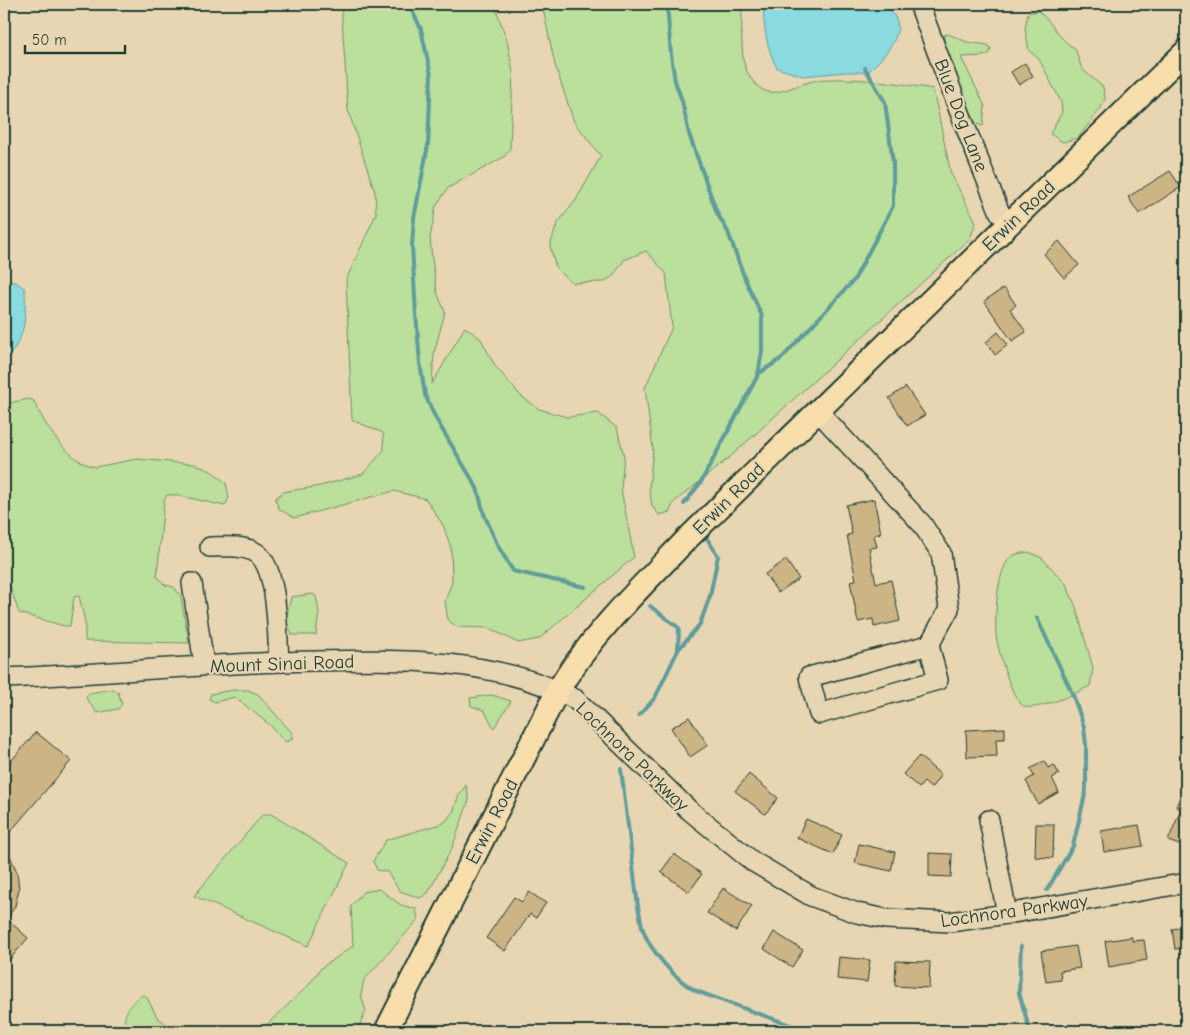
<svg xmlns="http://www.w3.org/2000/svg" width="1190" height="1035" font-family="'Comic Neue',sans-serif">
<style>
.green{fill:#bbe09b;stroke:#6d8e68}
.water{fill:#8adbe0;stroke:#5f9c9b}
.lines{fill:none;stroke-linecap:round;stroke-linejoin:round}
.stream{stroke:#5f9c9b;stroke-width:4}
.building{fill:#ccb484;stroke:#1f3d34}
.minor-casing{stroke:#1f3d34;stroke-width:22}
.major-casing{stroke:#1f3d34;stroke-width:26}
.minor{stroke:#e8d6b3;stroke-width:19}
.major{stroke:#f8deab;stroke-width:22}
.labels{text-anchor:middle;stroke-width:4.5;stroke-linejoin:round;paint-order:stroke}
.street-label{font-size:19px;fill:#1f3d34;stroke:#e8d6b3}
</style>
<rect width="100%" height="100%" fill="#e8d6b3"/>
<filter id="ink" filterUnits="userSpaceOnUse"><feTurbulence type="fractalNoise" baseFrequency=".02" numOctaves="2"/><feDisplacementMap in="SourceGraphic" scale="10" xChannelSelector="R" yChannelSelector="G"/><feConvolveMatrix kernelMatrix="1 2 1 2 8 2 1 2 1" color-interpolation-filters="sRGB"/></filter>
<g filter="url(#ink)">
<g class="green">
<path d="M341,4H494L507,40L513,72L510,149L504,157L448,188L436,206L430,238L432,259L437,292L445,312L434,353L432,384L465,327L481,339L495,366L521,396L539,409L567,417L598,413L617,428L624,456L621,489L634,557L539,639L518,643L489,628L458,627L448,621L445,601L452,582L451,548L443,525L426,499L394,491L294,518L279,509L275,499L283,492L320,486L363,474L384,450L383,433L352,420L346,280L376,214L375,192L348,110Z"/>
<path d="M542,4H742C742,20 740,56 746,69C751,81 762,95 777,92C795,88 810,79 829,79C864,78 899,83 933,89L951,174L976,222L970,239L730,457L673,503L670,512L659,515L652,506L649,488L653,449L645,388L672,327L666,273L646,251L624,260L613,276L604,282L572,283L556,268L550,246L557,224L576,200L601,156L574,122L555,65Z"/>
<path d="M1038,11C1052,21 1061,43 1075,48L1082,69L1103,87L1105,98L1101,108L1078,138L1063,142L1050,134L1062,112L1061,102L1039,59L1029,51L1025,29L1028,13Z"/>
<path d="M948,34L967,42L988,45L991,49L989,54L983,56L961,57L985,106L983,126L977,124L963,106L944,51V35Z"/>
<path d="M29,399L34,401C45,426 67,461 95,467L137,459L194,464L211,471L226,483L229,498L225,506L177,495H167L164,500L157,576L165,585L174,587L181,597L189,643L85,641V622L79,596L74,597L70,626H64L19,613L10,586L4,593V404Z"/>
<path d="M1029,552L1042,558L1066,584L1076,607L1093,668L1090,686C1076,693 1041,710 1025,707C1013,705 997,647 996,635C995,616 996,565 1014,555C1018,553 1025,553 1029,552Z"/>
<path d="M312,594L316,596L319,612L316,635H292L286,619L291,597Z"/>
<path d="M113,689L118,692L122,704L118,709L97,713L86,698L89,693Z"/>
<path d="M233,690H248L258,694L292,733V739L287,742L282,739L271,726L235,697L215,702L209,699L211,694Z"/>
<path d="M492,695L511,701L494,728L484,710L471,706L470,698Z"/>
<path d="M466,785L469,800L452,848L428,893L420,898L400,891L387,872L377,870L373,861L386,840L444,823L453,812L459,795Z"/>
<path d="M263,814H271L349,863L308,946L194,896Z"/>
<path d="M379,889L401,905L416,909L418,920L364,980L361,995L366,1011L357,1031H260L308,986L321,968L353,946L351,906L363,892Z"/>
<path d="M143,995L146,996L157,1017L173,1029L172,1031H126C126,1028 125,1026 125,1023C123,1012 134,999 143,995Z"/>
</g>
<g class="water">
<path d="M763,4H886C889,9 895,15 897,21C902,40 879,61 868,72H846L803,76L777,68C766,46 764,29 763,4Z"/>
<path d="M4,282H16L25,289C26,320 26,338 4,362Z"/>
</g>
<g class="lines">
<g class="stream">
<path d="M409,4L421,29L431,75L428,145L414,218L412,246L416,314L420,363L425,395L436,419L477,488L484,514L498,546L513,571L585,587"/>
<path d="M667,4L671,55L675,81L682,101L689,134L717,213L728,232L745,279L762,316V351L758,375L701,482L684,504"/>
<path d="M758,374L782,358L854,280L893,206V163L885,102L865,68"/>
<path d="M650,606L679,628L678,650"/>
<path d="M1037,618L1073,695L1084,727L1086,745V790L1073,846L1047,890"/>
<path d="M639,715L655,698L678,650L700,624L710,596L718,556L706,537"/>
<path d="M621,769L638,907C640,915 641,923 643,930C651,952 676,980 696,991L790,1025L816,1031"/>
<path d="M1021,946L1019,993L1030,1031"/>
</g>
</g>
<g class="building">
<path d="M1025,63L1033,76L1019,85L1011,72Z"/>
<path d="M1170,171L1181,187L1139,214L1128,197Z"/>
<path d="M1059,241L1079,265L1064,278L1044,254Z"/>
<path d="M1004,288L1016,305L1010,309L1026,332L1012,341L984,301Z"/>
<path d="M998,332L1008,345L995,355L986,342Z"/>
<path d="M906,387L925,415L907,426L889,398Z"/>
<path d="M874,499L881,533L874,535L877,547L869,548L876,583L891,580L900,621L874,627L873,619L858,622L850,581L856,580L847,535L852,534L846,505Z"/>
<path d="M786,560L799,579L778,593L765,574Z"/>
<path d="M689,717L708,745L690,757L671,728Z"/>
<path d="M1005,728V739H996L997,756L967,757L966,730Z"/>
<path d="M36,732L71,761L4,839V769Z"/>
<path d="M919,756L941,775L931,788L924,782L919,788L903,774Z"/>
<path d="M1044,761L1048,768L1054,765L1059,774L1052,778L1059,792L1038,804L1026,781L1034,776L1030,769Z"/>
<path d="M749,774L778,798L765,814L735,791Z"/>
<path d="M1181,794L1186,796V843L1185,847L1168,841L1181,809L1176,807Z"/>
<path d="M806,819L842,835L833,854L797,838Z"/>
<path d="M1036,824H1054L1053,858L1035,857Z"/>
<path d="M1139,825L1143,846L1104,852L1101,831Z"/>
<path d="M859,844L895,852L891,871L855,863Z"/>
<path d="M4,849L10,856L17,872L19,889L15,906L7,919L28,938L4,966Z"/>
<path d="M929,853L952,854L951,877L929,876Z"/>
<path d="M674,854L702,874L689,892L661,872Z"/>
<path d="M723,888L752,906L736,931L707,913Z"/>
<path d="M529,892L546,903L536,918L530,914L505,951L486,938L514,897L522,902Z"/>
<path d="M1186,927V948L1175,949L1172,929Z"/>
<path d="M774,932L803,950L792,967L764,949Z"/>
<path d="M1132,937V941L1144,940L1147,960L1109,967L1105,941Z"/>
<path d="M1076,946L1080,968L1060,971L1061,980L1046,982L1041,951Z"/>
<path d="M839,957L870,960L867,982L837,979Z"/>
<path d="M896,961L930,962L929,988L895,986Z"/>
</g>
<g class="lines">
<g class="minor-casing">
<g id="minor">
<path d="M919,4L965,126L1000,213L1010,224"/>
<path d="M818,411L922,524L941,553L949,609L929,645L809,677L819,714L938,680L929,645"/>
<path d="M210,547C225,547 239,545 253,551C279,562 277,635 279,661"/>
<path d="M192,583L204,665"/>
<path d="M4,678C107,674 211,663 315,661C402,659 495,658 575,699L689,810L752,861L811,896L857,913L886,919L950,922L1007,914L1186,883"/>
<path d="M989,820L1007,914"/>
</g>
</g>
<g class="major-casing">
<path id="major" d="M386,1031L558,690C592,634 640,588 685,541L1186,51"/>
</g>
<use href="#minor" class="minor"/>
<use href="#major" class="major"/>
</g>
</g>
<g class="labels">
<g class="street-label">
<text transform="translate(962 115) rotate(69)" y="7">Blue Dog Lane</text>
<text transform="translate(1018 215) rotate(-44)" y="7">Erwin Road</text>
<text transform="translate(728 498) rotate(-45)" y="7">Erwin Road</text>
<text transform="translate(282 663) rotate(-2)" y="7">Mount Sinai Road</text>
<text transform="translate(633 756) rotate(44)" y="7">Lochnora Parkway</text>
<text transform="translate(491 821) rotate(-63)" y="7">Erwin Road</text>
<text transform="translate(1014 910) rotate(-8)" y="7">Lochnora Parkway</text>
</g>
</g>
<rect width="1190" height="1035" fill="none" stroke="#e8d6b3" stroke-width="20"/>
<rect x="10" y="10" width="1170" height="1015" fill="none" stroke="#1f3d34" stroke-width="2" filter="url(#ink)"/>
<path d="M25 45v8h100v-8" fill="none" stroke="#1f3d34" stroke-width="2.5"/>
<text x="32" y="45" font-size="15" fill="#1f3d34" stroke="#e8d6b3" stroke-width="4" paint-order="stroke">50 m</text>
</svg>
